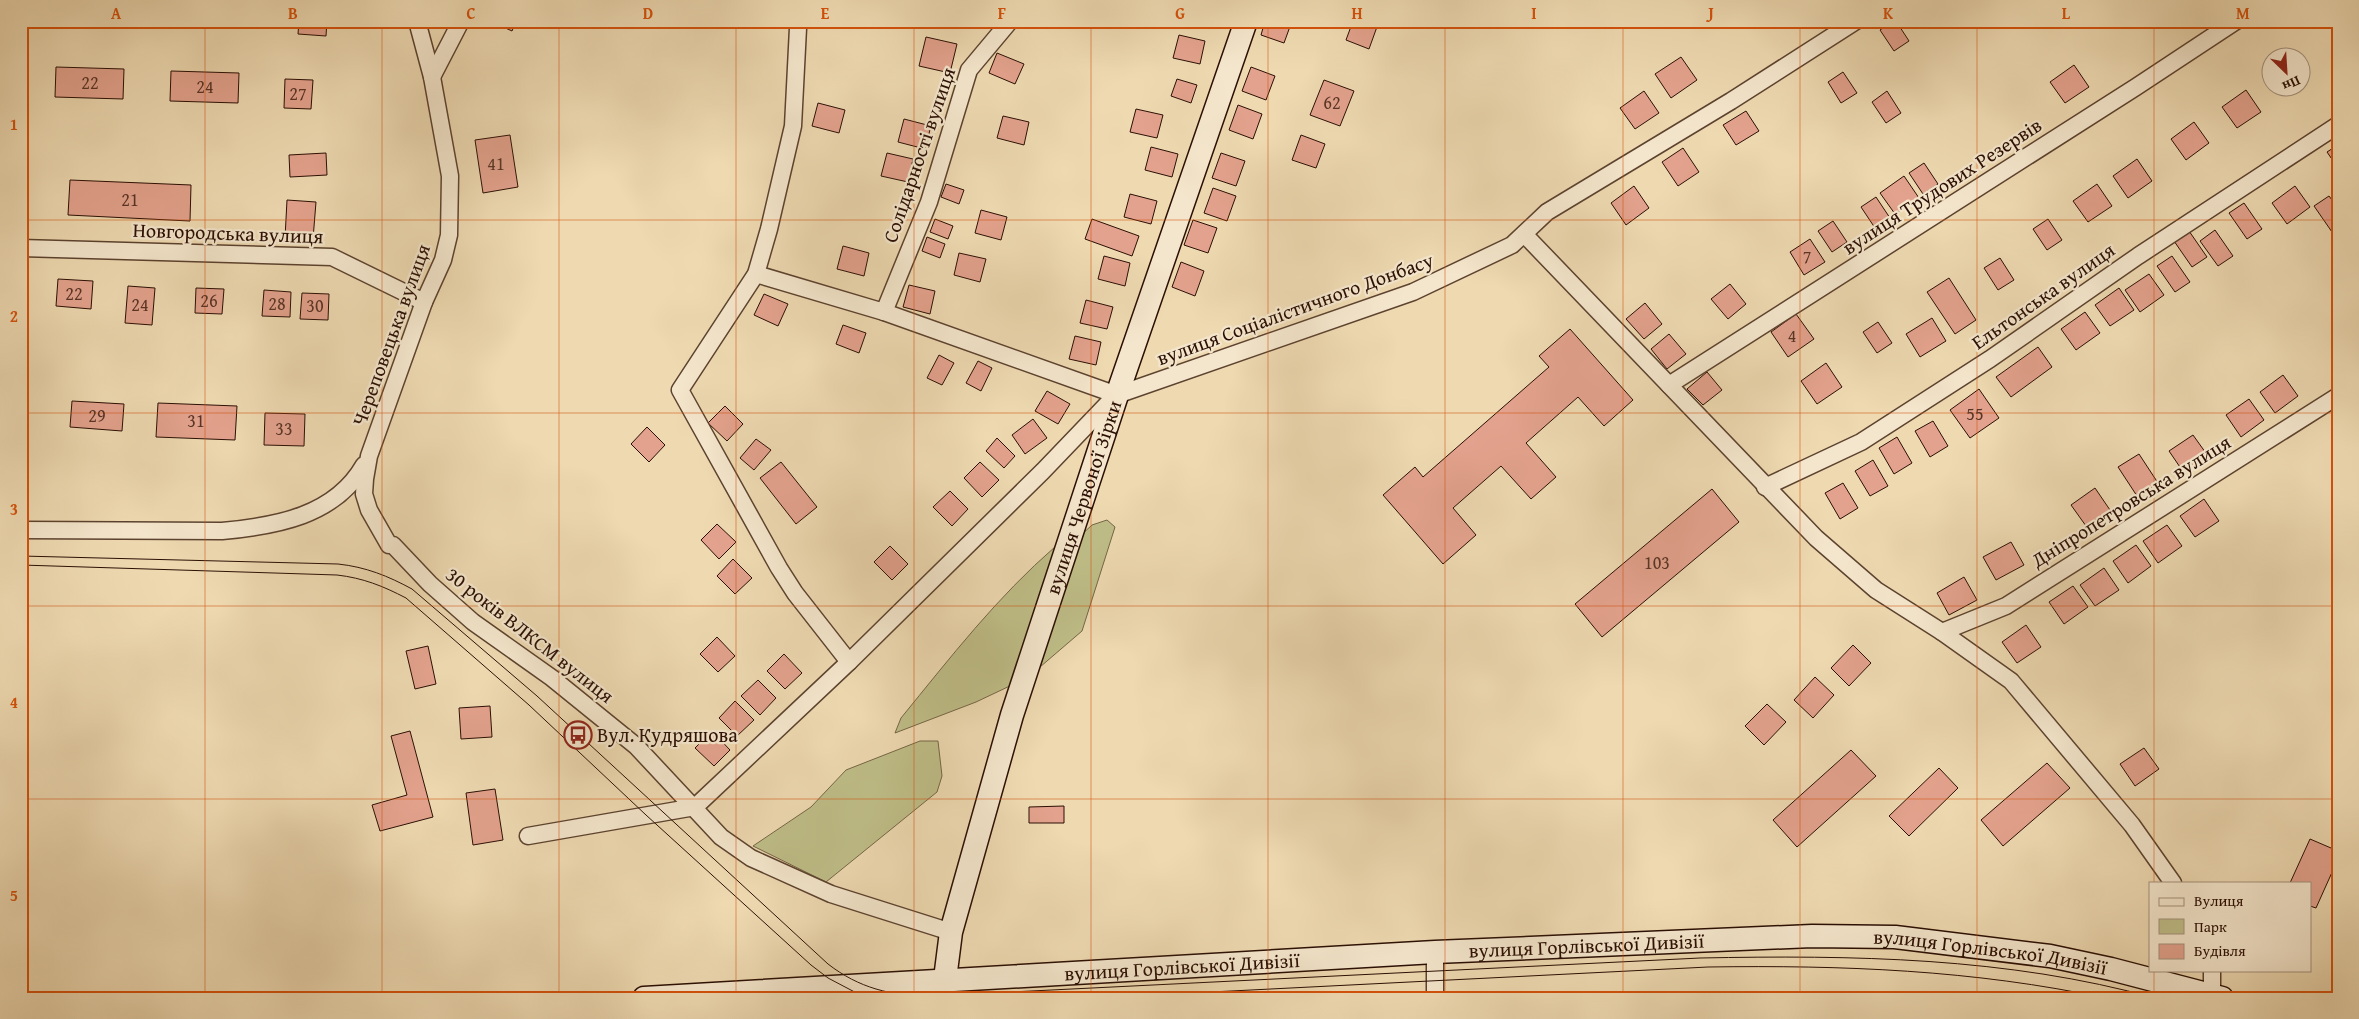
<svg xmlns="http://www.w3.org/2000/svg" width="2359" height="1019" font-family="'Gentium Book Plus',serif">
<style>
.green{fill:#bfbe88;stroke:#756646}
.building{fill:#e3a28d;stroke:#2b0f04}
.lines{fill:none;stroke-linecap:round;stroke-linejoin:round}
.street-casing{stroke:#5c422f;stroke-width:19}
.secondary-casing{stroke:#2b0f04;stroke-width:25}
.street{stroke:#f4e6cc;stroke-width:16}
.secondary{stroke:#f4e6cc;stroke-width:22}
.tram{stroke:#2b0f04;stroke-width:1}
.grid{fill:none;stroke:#d5520b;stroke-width:1;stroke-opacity:0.55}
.labels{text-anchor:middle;stroke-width:4.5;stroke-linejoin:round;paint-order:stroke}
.number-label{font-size:18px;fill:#593426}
.street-label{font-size:20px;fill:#2b0f04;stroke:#f4e6cc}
.poi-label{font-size:20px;fill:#2b0f04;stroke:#f4e6cc;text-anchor:start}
.neatline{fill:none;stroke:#d5520b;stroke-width:2}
.grid-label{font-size:16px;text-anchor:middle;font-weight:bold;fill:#d5520b}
</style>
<rect width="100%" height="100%" fill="#eed9b1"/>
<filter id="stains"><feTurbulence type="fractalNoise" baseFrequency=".004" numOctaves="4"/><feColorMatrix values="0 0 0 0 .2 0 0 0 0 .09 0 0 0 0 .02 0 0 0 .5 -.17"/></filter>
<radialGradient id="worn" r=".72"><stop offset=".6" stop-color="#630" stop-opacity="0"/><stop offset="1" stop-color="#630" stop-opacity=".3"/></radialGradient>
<g class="green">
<path d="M1107,520L1115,527L1082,631L1040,667L1080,536L1092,525Z"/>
<path d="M1056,546L1014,684L976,702L895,733L901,718C950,658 997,597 1056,546Z"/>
<path d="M920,741H938L942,776L937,792L826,882L753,846L811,807L846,770Z"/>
</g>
<g class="building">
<path d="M299,21H327L326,36L298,34Z"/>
<path d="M490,21H516L512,31Z"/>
<path d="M1265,21H1292L1284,43L1261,35Z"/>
<path d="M1353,21H1370L1378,24L1369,49L1346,40Z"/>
<path d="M1893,21H1896L1909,41L1894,51L1880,30Z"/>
<path d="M1179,35L1205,41L1200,64L1173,58Z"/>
<path d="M926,37L957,44L950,73L919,66Z"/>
<path d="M997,53L1024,64L1015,84L989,73Z"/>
<path d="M1681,57L1697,80L1671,98L1655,74Z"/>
<path d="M2074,65L2089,87L2065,103L2050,82Z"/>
<path d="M56,67L124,69L123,99L55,97Z"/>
<path d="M1251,67L1275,76L1266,100L1242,91Z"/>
<path d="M21,69L28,70L26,96H21Z"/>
<path d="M171,71L239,73L238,103L170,101Z"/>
<path d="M1843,72L1857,93L1841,103L1828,82Z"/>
<path d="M285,79L313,80L311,109L284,108Z"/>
<path d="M1177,79L1197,85L1191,103L1171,96Z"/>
<path d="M1324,80L1354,91L1340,126L1310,115Z"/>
<path d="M2246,90L2261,112L2237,128L2222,107Z"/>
<path d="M1644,91L1659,113L1635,129L1620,108Z"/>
<path d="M1887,91L1901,113L1886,123L1872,102Z"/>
<path d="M818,103L845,110L839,133L812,126Z"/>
<path d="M1238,105L1262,114L1253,139L1229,130Z"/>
<path d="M1136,109L1163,115L1157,138L1130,132Z"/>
<path d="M1746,111L1759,131L1736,145L1723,125Z"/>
<path d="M1003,116L1029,122L1024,145L997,138Z"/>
<path d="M904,119L931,126L925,149L898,142Z"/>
<path d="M2194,122L2209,143L2186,160L2171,139Z"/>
<path d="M510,135L518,187L483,193L475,140Z"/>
<path d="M1301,135L1325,144L1316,168L1292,160Z"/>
<path d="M2338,145V168L2327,152Z"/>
<path d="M1151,147L1178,154L1172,177L1145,170Z"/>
<path d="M1683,148L1699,172L1678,186L1662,162Z"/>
<path d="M326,153L327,175L290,177L289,155Z"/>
<path d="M887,153L913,159L908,182L881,176Z"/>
<path d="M1221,153L1245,161L1236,186L1212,178Z"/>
<path d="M2137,159L2152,181L2128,198L2113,176Z"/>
<path d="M1924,163L1938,184L1923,194L1909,173Z"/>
<path d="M1904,176L1919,198L1895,214L1880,193Z"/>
<path d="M70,180L191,185L190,221L68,215Z"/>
<path d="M946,184L964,190L959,204L941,197Z"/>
<path d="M2097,184L2112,206L2088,222L2073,201Z"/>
<path d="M1634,186L1649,208L1626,225L1611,203Z"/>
<path d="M2295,186L2310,207L2287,224L2272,203Z"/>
<path d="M1213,188L1236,196L1227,221L1204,213Z"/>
<path d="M1130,194L1157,201L1151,224L1124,217Z"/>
<path d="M2329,196L2338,208V228L2332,232L2314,206Z"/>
<path d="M1876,197L1890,218L1875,228L1861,207Z"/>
<path d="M287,200L316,202L313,239L285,238Z"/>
<path d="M21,202H25L23,224H21Z"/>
<path d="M2244,203L2262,229L2247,239L2229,213Z"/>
<path d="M981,210L1007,217L1001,240L975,233Z"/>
<path d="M935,219L953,226L948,239L930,232Z"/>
<path d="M1092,219L1139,236L1132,256L1085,239Z"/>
<path d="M2048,219L2062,240L2047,250L2033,229Z"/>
<path d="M1193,220L1217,228L1208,253L1184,245Z"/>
<path d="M1833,221L1847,242L1832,252L1818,231Z"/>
<path d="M2215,230L2233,256L2218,266L2200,241Z"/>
<path d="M2189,231L2207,257L2192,267L2174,241Z"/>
<path d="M927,237L945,244L940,258L922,251Z"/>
<path d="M1810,239L1825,262L1804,275L1790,252Z"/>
<path d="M843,246L869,253L864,276L837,269Z"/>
<path d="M959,253L986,259L980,282L954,275Z"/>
<path d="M1104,256L1130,263L1125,286L1098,279Z"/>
<path d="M2172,256L2190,282L2175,292L2157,266Z"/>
<path d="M2000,258L2014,280L1998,290L1984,268Z"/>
<path d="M1181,262L1204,271L1195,296L1172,287Z"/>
<path d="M2149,274L2164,295L2140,312L2125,290Z"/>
<path d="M1949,278L1976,320L1955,334L1927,292Z"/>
<path d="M58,279L93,281L91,309L56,306Z"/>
<path d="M1730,284L1746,304L1728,319L1711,299Z"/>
<path d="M909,285L935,291L930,314L903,307Z"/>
<path d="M128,286L155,288L152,325L125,323Z"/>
<path d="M196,288L224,289L222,314L195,313Z"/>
<path d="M2119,288L2134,310L2110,326L2095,305Z"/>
<path d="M264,290L291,292L290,317L262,316Z"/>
<path d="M302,293L329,294L328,320L300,319Z"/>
<path d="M764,294L788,304L778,326L754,315Z"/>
<path d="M1086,300L1113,307L1107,329L1080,323Z"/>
<path d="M1645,303L1662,324L1644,339L1626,319Z"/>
<path d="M2085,312L2100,333L2076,350L2061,329Z"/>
<path d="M1796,314L1814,339L1788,357L1771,332Z"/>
<path d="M1932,318L1946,341L1920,357L1906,334Z"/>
<path d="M1878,322L1892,343L1877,353L1863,332Z"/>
<path d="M843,325L866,333L859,353L836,344Z"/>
<path d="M1570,329L1633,400L1604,426L1578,397L1526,443L1556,477L1531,499L1501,466L1453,508L1476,535L1443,564L1383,495L1415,467L1423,477L1549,367L1539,356Z"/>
<path d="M1669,334L1686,354L1667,369L1651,349Z"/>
<path d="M1075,336L1101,342L1096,365L1069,359Z"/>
<path d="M2038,347L2052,367L2011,397L1996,377Z"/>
<path d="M939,355L954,363L942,385L927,378Z"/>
<path d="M978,361L992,368L981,391L966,383Z"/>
<path d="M1826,363L1842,387L1817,404L1801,381Z"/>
<path d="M1707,372L1722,390L1703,405L1687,389Z"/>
<path d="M2283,375L2298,396L2275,413L2260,392Z"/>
<path d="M1979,389L1999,418L1970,438L1950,410Z"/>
<path d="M1047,391L1070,404L1058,424L1035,411Z"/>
<path d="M2249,399L2264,420L2241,437L2226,415Z"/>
<path d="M72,401L124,404L122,431L70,427Z"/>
<path d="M158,403L237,406L235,440L156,437Z"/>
<path d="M725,406L743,424L727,441L708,423Z"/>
<path d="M265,413L305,414L304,446L264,445Z"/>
<path d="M1033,419L1047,438L1025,454L1012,435Z"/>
<path d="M1933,421L1948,446L1930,457L1915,431Z"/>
<path d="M647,427L665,445L649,462L631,444Z"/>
<path d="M2193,435L2208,456L2184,473L2169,451Z"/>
<path d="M1897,437L1912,463L1894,474L1879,448Z"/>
<path d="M997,438L1015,456L1004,468L986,451Z"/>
<path d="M756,439L771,450L754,470L740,458Z"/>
<path d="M2139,454L2158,483L2137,496L2118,467Z"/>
<path d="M1873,460L1888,486L1870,496L1855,471Z"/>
<path d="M781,462L817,507L796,524L760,478Z"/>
<path d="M980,462L999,480L982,497L964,478Z"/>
<path d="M1843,483L1858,508L1840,519L1825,493Z"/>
<path d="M2095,488L2110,510L2086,526L2071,505Z"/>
<path d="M1712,489L1739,522L1602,637L1575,604Z"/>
<path d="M950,491L968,509L952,526L933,507Z"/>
<path d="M2204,499L2219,521L2195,537L2180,516Z"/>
<path d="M717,524L736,542L719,559L701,540Z"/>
<path d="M2167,525L2182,546L2158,563L2143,541Z"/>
<path d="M2011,542L2024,565L1996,580L1983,557Z"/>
<path d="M2136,545L2151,566L2128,583L2113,561Z"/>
<path d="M890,546L908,564L892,580L874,562Z"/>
<path d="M733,559L752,578L735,594L717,576Z"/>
<path d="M2104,568L2119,590L2095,606L2080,585Z"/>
<path d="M1964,577L1977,600L1949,615L1937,593Z"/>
<path d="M2073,586L2088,607L2064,624L2049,602Z"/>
<path d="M2026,625L2041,647L2017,663L2002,642Z"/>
<path d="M717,637L735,656L718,672L700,654Z"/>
<path d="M1853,645L1871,663L1849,686L1831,668Z"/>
<path d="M428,646L436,684L415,689L406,651Z"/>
<path d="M784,654L802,673L785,689L767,671Z"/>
<path d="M1815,677L1834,695L1813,718L1794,700Z"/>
<path d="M758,680L776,698L760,715L741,696Z"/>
<path d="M735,701L754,720L737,736L719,718Z"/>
<path d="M1767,704L1786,722L1764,745L1745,726Z"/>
<path d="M490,706L492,737L461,739L459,708Z"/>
<path d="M410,731L433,817L380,831L372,805L407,795L391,736Z"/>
<path d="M712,731L730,750L714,766L695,748Z"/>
<path d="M2144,748L2159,769L2135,786L2120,764Z"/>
<path d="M1851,750L1876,776L1797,847L1773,820Z"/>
<path d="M2047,763L2070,788L2003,846L1981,820Z"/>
<path d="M1939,768L1958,788L1909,836L1889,816Z"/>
<path d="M495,789L503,840L473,845L466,793Z"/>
<path d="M1064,806V823H1029V807Z"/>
<path d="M2310,839L2338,851V859L2316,908L2310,906V883H2290Z"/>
</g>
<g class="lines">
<g class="street-casing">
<g id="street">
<path d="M417,21L432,77L450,176L449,235L443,260L424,302L369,456L365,479L364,494L369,510L389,545H393L430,584L473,622L552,678L636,746L721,837L751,858L831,894L951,932"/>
<path d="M798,28L793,126L769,229L756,274L680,390L779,568L795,593L849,662"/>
<path d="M432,77L461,21"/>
<path d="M1524,234L1816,538L1876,590L1942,632L2011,681L2132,825L2173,883"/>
<path d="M21,248L332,257L424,302"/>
<path d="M756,274L884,312L1117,395L1413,292L1512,245L1547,212L1731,101L1856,21"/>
<path d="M884,312L929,202L969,70L1010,21"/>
<path d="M1669,385L2136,87L2236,21"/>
<path d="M1765,487L1861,442L1990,359L2138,256L2338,125"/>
<path d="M21,530L222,531C276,526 335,516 364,465"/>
<path d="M1942,632L2006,606L2338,396"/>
<path d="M528,836L695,807L849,662L1043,471L1113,398"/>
<path d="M1435,998V952"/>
<path d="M2212,998V970"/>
</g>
</g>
<g class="secondary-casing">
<g id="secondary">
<path id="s1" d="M945,979L951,932L1012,715L1117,395L1246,21"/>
<path id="s2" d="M644,998L1435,952L1812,936L1895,937L2050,956L2111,969L2222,998"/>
</g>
</g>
<use href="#street" class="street"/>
<use href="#secondary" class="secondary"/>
<g class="tram">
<path d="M21,556L338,564C366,567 388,576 412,589L537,696L828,964C859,988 891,996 930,996L1700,958C1852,955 2007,957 2155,998"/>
<path d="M21,565L337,575C363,578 383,586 406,598L529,705L646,815L811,965L828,978L866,998"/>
<path d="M1092,998L1708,967C1842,965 1974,970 2105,998"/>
</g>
</g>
<path class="grid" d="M205,21V998M382,21V998M559,21V998M736,21V998M914,21V998M1091,21V998M1268,21V998M1445,21V998M1623,21V998M1800,21V998M1977,21V998M2154,21V883M21,220H2338M21,413H2338M21,606H2338M21,799H2338M2154,970V998"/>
<defs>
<g id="bus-ring" transform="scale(1.4375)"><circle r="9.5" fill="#f4e6cc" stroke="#8f2418" stroke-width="1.5"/><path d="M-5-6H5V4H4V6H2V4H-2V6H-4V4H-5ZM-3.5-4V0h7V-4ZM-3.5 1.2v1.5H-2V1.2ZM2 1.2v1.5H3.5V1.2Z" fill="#8f2418"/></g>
</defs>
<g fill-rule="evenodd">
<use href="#bus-ring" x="578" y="735"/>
</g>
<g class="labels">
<g class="number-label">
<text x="90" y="89">22</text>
<text x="205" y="93">24</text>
<text x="298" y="100">27</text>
<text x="1332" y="109">62</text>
<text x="496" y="170">41</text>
<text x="130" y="206">21</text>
<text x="1807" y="263">7</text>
<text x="74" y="300">22</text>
<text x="209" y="307">26</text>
<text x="277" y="310">28</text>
<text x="140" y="311">24</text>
<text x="315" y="312">30</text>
<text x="1792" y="342">4</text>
<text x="1975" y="420">55</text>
<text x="97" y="422">29</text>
<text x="196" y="427">31</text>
<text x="284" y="435">33</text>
<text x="1657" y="569">103</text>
</g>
<g class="street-label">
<text transform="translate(919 155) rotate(-71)" y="7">Солідарності вулиця</text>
<text transform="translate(1942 186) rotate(-33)" y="7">вулиця Трудових Резервів</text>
<text transform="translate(228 233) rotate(2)" y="7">Новгородська вулиця</text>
<text transform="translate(2043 296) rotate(-35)" y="7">Ельтонська вулиця</text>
<text transform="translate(1295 309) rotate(-20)" y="7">вулиця Соціалістичного Донбасу</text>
<text transform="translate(391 335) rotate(-70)" y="7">Череповецька вулиця</text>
<text dy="7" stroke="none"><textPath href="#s1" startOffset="502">вулиця Червоної Зірки</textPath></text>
<text transform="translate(2131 501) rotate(-32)" y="7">Дніпропетровська вулиця</text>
<text transform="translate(530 635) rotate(38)" y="7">30 років ВЛКСМ вулиця</text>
<text dy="7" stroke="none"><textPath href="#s2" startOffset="944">вулиця Горлівської Дивізії</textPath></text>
<text dy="7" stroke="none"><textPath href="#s2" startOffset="1349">вулиця Горлівської Дивізії</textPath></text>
<text dy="7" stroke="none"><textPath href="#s2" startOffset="539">вулиця Горлівської Дивізії</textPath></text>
</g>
<g class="poi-label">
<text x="597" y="742">Вул. Кудряшова</text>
</g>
</g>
<rect width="2359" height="1019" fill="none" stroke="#eed9b1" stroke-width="55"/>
<rect x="2149" y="882" width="162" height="90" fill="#f4e6cc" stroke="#a4907c"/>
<rect x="2159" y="898" width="25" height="8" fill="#f4e6cc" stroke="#a4907c"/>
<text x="2194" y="906" font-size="15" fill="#2b0f04">Вулиця</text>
<rect x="2159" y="919" width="25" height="15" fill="#bfbe88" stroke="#a4907c"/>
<text x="2194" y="932" font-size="15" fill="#2b0f04">Парк</text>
<rect x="2159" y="944" width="25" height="15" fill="#e3a28d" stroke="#a4907c"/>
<text x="2194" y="956" font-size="15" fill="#2b0f04">Будівля</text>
<g transform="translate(2286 72) rotate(155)"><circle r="24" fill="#f4e6cc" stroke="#a4907c"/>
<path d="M0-4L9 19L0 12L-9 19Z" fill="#8f2418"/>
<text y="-8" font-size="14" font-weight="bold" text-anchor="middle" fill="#2b0f04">Пн</text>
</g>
<rect x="28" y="28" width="2304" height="964" class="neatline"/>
<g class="grid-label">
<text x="116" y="19">A</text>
<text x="293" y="19">B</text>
<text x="471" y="19">C</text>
<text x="648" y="19">D</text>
<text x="825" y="19">E</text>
<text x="1002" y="19">F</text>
<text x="1180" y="19">G</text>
<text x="1357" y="19">H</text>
<text x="1534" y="19">I</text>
<text x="1711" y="19">J</text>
<text x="1888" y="19">K</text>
<text x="2066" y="19">L</text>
<text x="2243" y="19">M</text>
<text x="14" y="130">1</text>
<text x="14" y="322">2</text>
<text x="14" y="515">3</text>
<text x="14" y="708">4</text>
<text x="14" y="901">5</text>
</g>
<rect width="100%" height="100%" filter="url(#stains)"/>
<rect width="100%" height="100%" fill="url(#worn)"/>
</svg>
